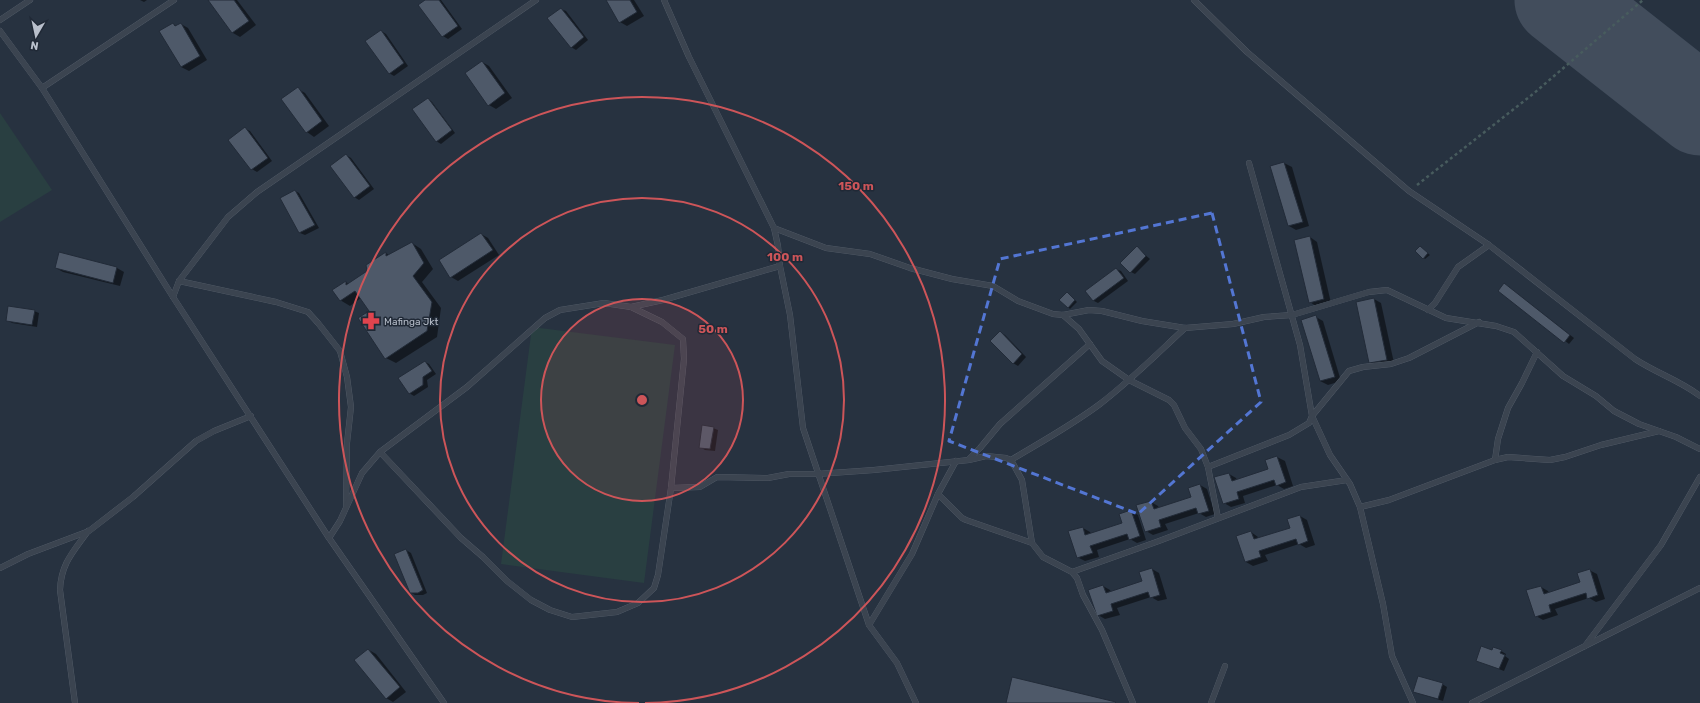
<svg xmlns="http://www.w3.org/2000/svg" width="1700" height="703" font-family="Rubik,sans-serif">
<style>
.green{fill:#293f41}
.shadow{fill:#0007}
.lines{fill:none;stroke-linecap:round;stroke-linejoin:round}
.runway{stroke:#424d5c;stroke-width:91}
.building{fill:#4e5969;stroke:#222b38}
.service-casing{stroke:#59626e;stroke-width:6}
.path{stroke:#485c5e;stroke-width:2.5;stroke-dasharray:3 3;stroke-linecap:butt}
.service{stroke:#3b4450;stroke-width:5.5}
.marked{fill:none;stroke:#5376d3;stroke-width:3;stroke-dasharray:8 5;stroke-linejoin:round}
.ring{fill:none;stroke:#cd5559;stroke-width:2}
.labels{text-anchor:middle;stroke-width:3;stroke-linejoin:round;paint-order:stroke}
.poi-label{font-size:10px;fill:#b8bfcb;stroke:#202936;text-anchor:start}
.centre{fill:#cd5559;stroke:#202936;stroke-width:2}
.ring-label{font-size:12px;text-anchor:middle;font-weight:bold;fill:#cd5559;stroke:#202936;stroke-width:3;stroke-linejoin:round;paint-order:stroke}
</style>
<rect width="100%" height="100%" fill="#273240"/>
<g class="green">
<path d="M0,113L52,190L0,222Z"/>
<path d="M532,327L675,345L644,583L501,564Z"/>
</g>
<g class="shadow">
<path d="M140,0H147L144,2Z"/>
<path d="M209,0H237L256,25L240,37L233,33Z"/>
<path d="M426,0H441L462,29L448,39L443,36Z"/>
<path d="M607,0H634L644,16L627,26L620,22Z"/>
<path d="M561,9L566,11L588,40L576,50L571,47Z"/>
<path d="M173,24L177,26L181,24L188,28L207,60L189,71L181,67L161,31Z"/>
<path d="M381,31L386,34L408,66L394,76L389,73Z"/>
<path d="M482,62L489,66L512,98L496,109L489,105Z"/>
<path d="M298,89L305,93L329,126L314,137L307,132L283,99Z"/>
<path d="M428,99L432,102L455,133L441,144L436,141Z"/>
<path d="M245,129L250,131L272,161L257,172L252,169L230,140Z"/>
<path d="M346,155L351,158L374,189L359,200L354,197Z"/>
<path d="M1284,163L1292,167L1309,226L1296,230L1289,226L1271,167Z"/>
<path d="M295,191L299,193L319,228L305,235L300,233L281,198Z"/>
<path d="M481,234L488,238L499,255L458,281L451,277Z"/>
<path d="M1310,237L1317,242L1331,303L1317,307L1310,302Z"/>
<path d="M412,243L421,249L433,269L422,282L441,308L437,337L396,363L386,358L370,311L361,298L350,306L340,300L346,282L349,284L368,272L386,253L389,255Z"/>
<path d="M1420,247L1430,255L1425,259L1424,258Z"/>
<path d="M1137,248L1150,259L1135,274L1131,272Z"/>
<path d="M60,253L117,268L124,272L120,286L63,272L56,268Z"/>
<path d="M1116,269L1121,271L1128,281L1098,303L1094,301L1086,291Z"/>
<path d="M1509,287L1574,338L1569,344L1500,290Z"/>
<path d="M1069,294L1077,302L1070,309L1068,307Z"/>
<path d="M1374,299L1381,303L1394,363L1378,367L1370,363L1357,303Z"/>
<path d="M34,311L39,313L37,327L12,323L7,320Z"/>
<path d="M1316,317L1323,321L1341,381L1328,385L1320,381Z"/>
<path d="M1000,332L1005,335L1026,357L1018,366L1013,363Z"/>
<path d="M425,362L429,364L436,374L427,380L428,387L414,396L409,393Z"/>
<path d="M713,428L718,430L715,451L705,450L700,447Z"/>
<path d="M1277,457L1285,461L1293,486L1284,489L1277,485L1243,496L1245,503L1231,507L1224,503L1229,474L1236,478L1237,480L1270,470L1267,460Z"/>
<path d="M1200,485L1207,489L1215,514L1206,517L1199,513L1165,524L1168,530L1153,535L1146,531L1138,506L1151,502L1158,506L1159,508L1192,498Z"/>
<path d="M1131,511L1138,515L1146,540L1137,543L1130,539L1097,550L1099,557L1085,561L1077,557L1083,528L1090,532L1091,534L1123,524Z"/>
<path d="M1300,516L1307,520L1315,545L1306,548L1299,544L1265,555L1268,561L1253,566L1246,562L1251,532L1258,537L1259,539L1292,528Z"/>
<path d="M406,550L411,553L427,593L423,595H415L410,592Z"/>
<path d="M1152,569L1159,573L1167,599L1158,601L1151,597L1117,608L1120,615L1105,619L1098,615L1103,586L1110,590L1111,592L1144,582Z"/>
<path d="M1589,570L1597,574L1605,599L1596,602L1589,598L1555,609L1558,615L1543,620L1536,616L1541,587L1548,591L1549,593L1582,583Z"/>
<path d="M369,650L376,654L406,692L393,702L386,698Z"/>
<path d="M1493,651H1501L1506,654L1505,656L1509,659L1504,671L1477,661Z"/>
<path d="M1442,684L1447,687L1443,701L1414,692Z"/>
</g>
<g class="lines">
<path class="runway" d="M1560,0L1700,110"/>
</g>
<g class="building">
<path d="M208,0H234L249,21L232,33Z"/>
<path d="M425,0H439L458,26L442,37L418,5Z"/>
<path d="M606,0H630L637,12L619,23Z"/>
<path d="M561,8L584,37L571,48L547,18Z"/>
<path d="M173,23L175,26L181,23L200,56L181,67L159,31Z"/>
<path d="M381,30L404,63L389,74L365,41Z"/>
<path d="M482,61L505,93L488,106L465,73Z"/>
<path d="M298,87L322,121L306,133L281,99Z"/>
<path d="M428,98L452,130L436,142L412,109Z"/>
<path d="M245,127L268,158L251,170L228,140Z"/>
<path d="M346,154L370,186L354,198L330,166Z"/>
<path d="M1284,162L1303,222L1288,226L1270,166Z"/>
<path d="M295,190L315,225L299,233L280,198Z"/>
<path d="M481,233L493,250L450,278L439,260Z"/>
<path d="M1310,236L1324,299L1309,303L1294,240Z"/>
<path d="M412,242L424,263L413,276L432,302L427,331L385,359L358,318L369,311L355,291L340,301L332,290L346,281V285L367,271L366,265L386,252V256Z"/>
<path d="M1137,246L1146,256L1130,273L1120,263Z"/>
<path d="M1420,246L1428,253L1423,259L1415,251Z"/>
<path d="M59,252L117,267L113,283L55,268Z"/>
<path d="M1116,268L1124,278L1093,301L1085,291Z"/>
<path d="M1504,283L1570,335L1564,343L1498,291Z"/>
<path d="M1067,292L1075,300L1068,308L1059,300Z"/>
<path d="M1374,298L1387,360L1369,363L1356,302Z"/>
<path d="M8,306L35,310L32,325L6,321Z"/>
<path d="M1316,315L1335,377L1320,381L1301,320Z"/>
<path d="M1000,331L1022,354L1013,364L990,341Z"/>
<path d="M425,361L432,371L423,377V385L409,394L398,378Z"/>
<path d="M702,425L714,427L710,449L699,448Z"/>
<path d="M1277,456L1286,482L1276,486L1274,480L1237,492L1239,499L1223,504L1214,477L1229,473L1232,481L1268,469L1265,460Z"/>
<path d="M1200,484L1209,511L1198,514L1196,508L1159,520L1161,527L1145,532L1136,505L1151,501L1154,509L1191,497L1188,488Z"/>
<path d="M1131,510L1140,536L1129,540L1127,534L1090,546L1093,553L1077,558L1068,531L1083,527L1085,535L1122,523L1119,514Z"/>
<path d="M1300,515L1308,541L1298,545L1296,539L1259,551L1261,557L1245,562L1236,536L1251,531L1254,539L1290,528L1287,519Z"/>
<path d="M406,549L423,590L418,593H410L394,554Z"/>
<path d="M1152,568L1160,595L1150,598L1148,592L1111,604L1113,611L1097,616L1088,590L1103,585L1106,593L1142,581L1139,572Z"/>
<path d="M1590,569L1598,595L1587,599L1586,593L1549,605L1551,612L1535,617L1526,590L1541,586L1544,594L1580,582L1577,573Z"/>
<path d="M1481,646L1492,650L1493,647L1502,650L1500,653L1505,655L1499,669L1476,661Z"/>
<path d="M368,649L400,687L386,699L354,660Z"/>
<path d="M1418,676L1443,683L1438,699L1413,692Z"/>
<path d="M1012,677L1116,702L1115,703H1006Z"/>
</g>
<g class="lines">
<g class="service-casing">
<g id="service">
<path d="M664,0L689,57L774,228L778,246L780,266L790,315L803,428L869,625L897,663L916,703"/>
<path d="M1194,0L1247,52L1409,191L1489,245L1635,359C1656,373 1681,381 1700,396"/>
<path d="M0,20L30,0"/>
<path d="M0,31L42,88L173,297L329,538L444,703"/>
<path d="M42,88L174,0"/>
<path d="M1249,163L1300,345L1312,416L1330,455L1350,484L1360,507L1383,604L1392,656L1413,703"/>
<path d="M774,228L826,248L870,254L910,268L952,279L993,286L1018,301L1053,314L1063,315L1089,310L1102,311L1142,321L1185,328L1233,324L1264,317L1292,315L1369,292L1387,290L1446,318L1496,326L1514,332L1563,376L1596,396L1614,411L1639,424L1676,437L1700,449"/>
<path d="M179,281L276,302L308,312L318,323L340,351L347,377L351,407L347,443L346,505"/>
<path d="M173,297L179,281L228,217L257,192L536,0"/>
<path d="M631,307L663,300L780,266"/>
<path d="M1428,310L1435,303L1458,267L1489,245"/>
<path d="M1063,315L1079,329L1102,361L1129,380L1169,400L1174,405L1185,428L1201,449L1208,467L1218,518"/>
<path d="M969,459L980,448L1000,424L1090,344"/>
<path d="M1011,460C1041,442 1072,425 1100,404C1130,381 1157,354 1185,328"/>
<path d="M1495,460L1498,439L1508,408L1522,383L1537,352"/>
<path d="M1208,467L1289,435L1309,423L1312,416L1349,371L1363,367L1391,364L1409,358L1479,322"/>
<path d="M671,488L700,487L717,477L768,478L789,474H817L874,470L969,460L986,456L1006,458L1011,460L1022,480L1032,543L1043,557L1072,572L1077,578L1083,595L1102,630L1133,703"/>
<path d="M938,494L962,518L966,520L1032,543"/>
<path d="M1360,507L1389,500L1495,460L1508,457L1550,460L1565,457L1601,445L1659,431"/>
<path d="M329,538L340,521L362,473L380,452L467,387L545,318L560,310L604,303L631,307L662,322L683,339L684,359L671,488L658,575L654,588L638,603L617,612L572,617L550,610L531,600L507,581L483,557L461,538L380,452"/>
<path d="M0,568L28,554L89,531L133,497L196,441L214,431L251,416"/>
<path d="M1072,572L1159,541L1301,487L1347,480"/>
<path d="M869,625L912,554L938,494L956,461"/>
<path d="M1585,646L1661,545L1700,477"/>
<path d="M75,703L60,590C61,563 74,551 88,531"/>
<path d="M1211,703L1225,666"/>
<path d="M1472,703L1700,588"/>
</g>
</g>
<path class="path" d="M1417,185L1533,94L1643,0"/>
<use href="#service" class="service"/>
</g>
<path class="marked" d="M1212,213L1261,402L1138,514L949,441L1000,259Z"/>
<circle cx="642" cy="400" r="101" fill="#cd5559" fill-opacity=".12"/>
<g class="ring">
<circle cx="642" cy="400" r="101"/>
<circle cx="642" cy="400" r="202"/>
<path d="M639 703A303 303 0 1 1 645 703"/>
</g>
<defs>
<g id="pharmacy-bare" transform="scale(1.38)"><path d="M-2-6h4v4h4v4h-4v4h-4v-4h-4v-4h4Z" fill="#e0444e" stroke="#202936" stroke-width="2.5" paint-order="stroke"/></g>
</defs>
<g fill-rule="evenodd">
<use href="#pharmacy-bare" x="371" y="321"/>
</g>
<g class="labels">
<g class="poi-label">
<text x="384" y="325">Mafinga Jkt</text>
</g>
</g>
<circle cx="642" cy="400" r="6" class="centre"/>
<g class="ring-label">
<text x="856" y="190">150 m</text>
<text x="785" y="261">100 m</text>
<text x="713" y="333">50 m</text>
</g>
<g transform="translate(36 36) rotate(189)" stroke="#202936" stroke-width="3" paint-order="stroke">
<path d="M0-3L7 15L0 10L-7 15Z" fill="#b8bfcb"/>
<text y="-6" font-size="11" font-weight="bold" text-anchor="middle" fill="#b8bfcb">N</text>
</g>
</svg>
